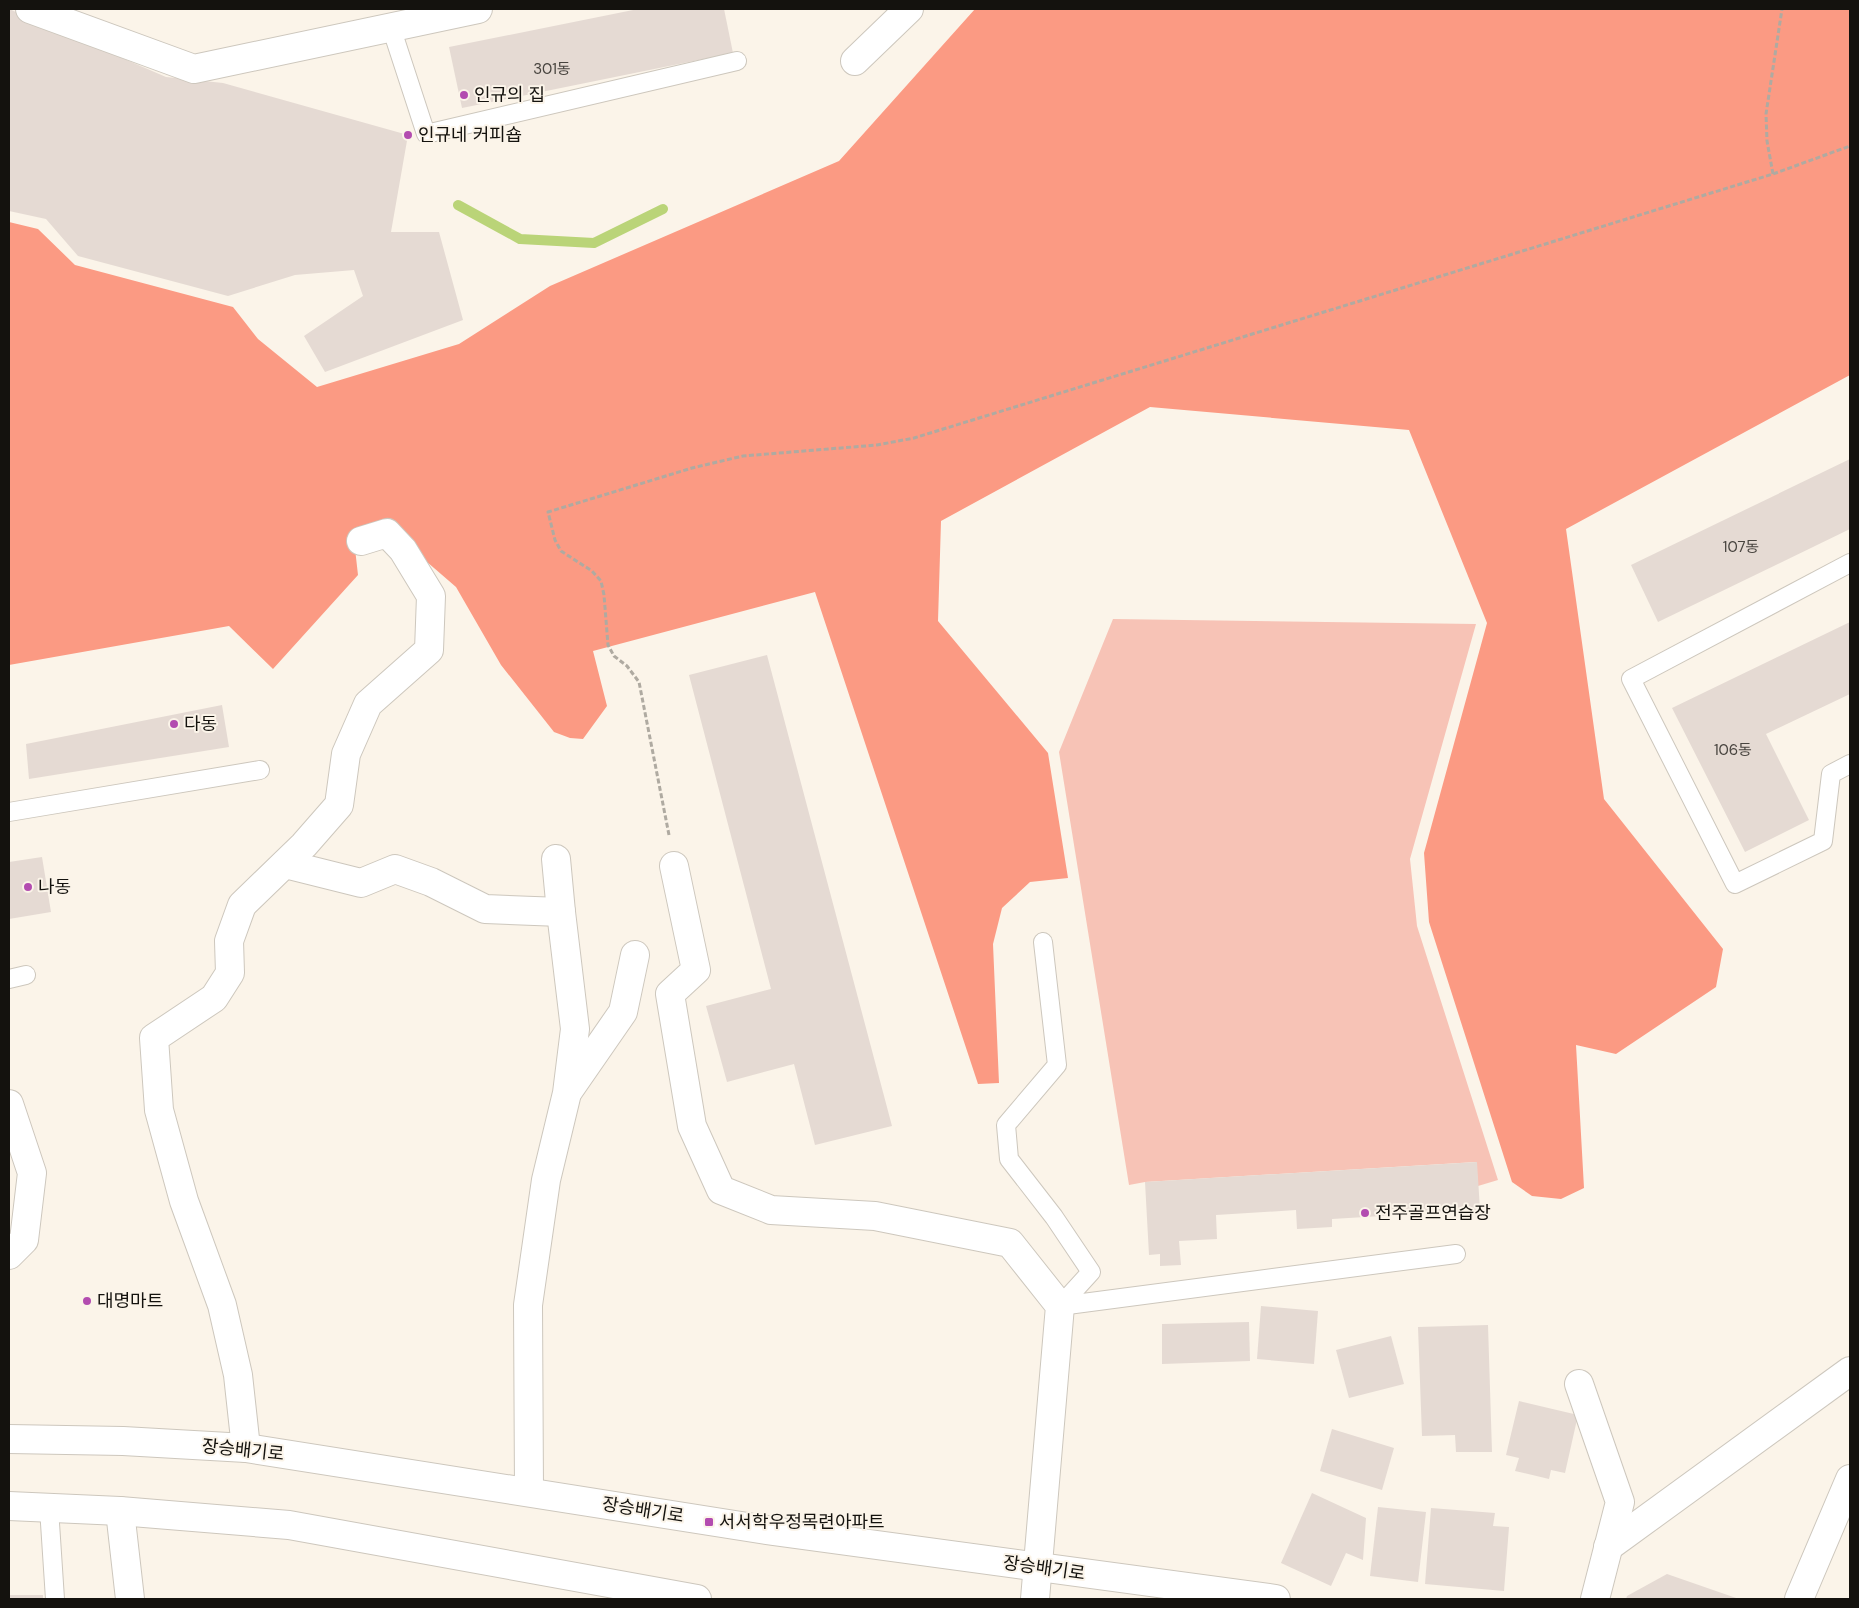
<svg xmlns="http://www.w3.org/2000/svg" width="1859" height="1608" font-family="'DM Sans','Noto Sans KR',sans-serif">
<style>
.green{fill:#f7c3b6}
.forest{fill:#fb9a83}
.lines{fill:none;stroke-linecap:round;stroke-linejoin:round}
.stream{stroke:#bad478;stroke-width:10}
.building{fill:#e5dad3}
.service-casing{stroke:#cdc7bd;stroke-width:20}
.minor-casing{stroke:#cdc7bd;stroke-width:30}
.tertiary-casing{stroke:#cdc7bd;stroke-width:30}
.path{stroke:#afaaa1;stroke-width:3;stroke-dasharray:5 2.5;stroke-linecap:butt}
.service{stroke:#fff;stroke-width:18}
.minor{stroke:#fff;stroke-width:28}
.tertiary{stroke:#fff;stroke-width:28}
.poi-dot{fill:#b34cb0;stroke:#fbf4e9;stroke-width:2}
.labels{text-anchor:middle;stroke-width:4;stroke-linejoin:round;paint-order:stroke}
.number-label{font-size:15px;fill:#48443f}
.poi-label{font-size:18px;fill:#14120e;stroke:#fbf4e9;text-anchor:start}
.street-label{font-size:18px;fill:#14120e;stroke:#fbf4e9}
</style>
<rect width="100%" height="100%" fill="#fbf4e9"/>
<path class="green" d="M1113,619L1476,624L1410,859L1417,926L1498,1180L1478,1186L1476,1162L1145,1182L1129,1185L1059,752Z"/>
<path class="forest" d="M975,9H1850V375L1566,529L1604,799L1723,949L1716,987L1616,1054L1576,1045L1584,1188L1561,1199L1532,1196L1512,1182L1429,922L1424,853L1487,623L1409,430L1150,407L941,521L938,621L1048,753L1068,878L1030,882L1002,908L993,944L999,1083L978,1084L815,592L593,651L607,706L583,739L570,738L554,732L501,665L456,587L390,530L353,531L358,575L273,669L229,626L9,665V222L38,229L75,265L233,307L258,339L317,387L459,344L550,286L839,161Z"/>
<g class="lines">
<path class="stream" d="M458,205L520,239L594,243L663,209"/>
</g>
<g class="building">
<path d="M9,9L166,77L223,83L408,135L391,232H439L463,320L325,372L304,336L363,296L354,270L295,275L228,296L78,256L46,219L9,211Z"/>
<path d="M638,9H724L733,53L462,108L449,47Z"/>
<path d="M1850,459V529L1658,622L1631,565Z"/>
<path d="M1850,622V694L1766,734L1809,820L1745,852L1672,708Z"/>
<path d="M767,655L892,1126L815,1145L794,1064L727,1082L706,1006L771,989L689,675Z"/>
<path d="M222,705L229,747L29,779L26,744Z"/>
<path d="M42,857L51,912L9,919V862Z"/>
<path d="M1477,1162L1480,1210L1332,1219V1227L1297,1229L1296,1210L1216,1215L1217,1239L1179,1241L1181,1265L1160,1266V1254L1149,1255L1145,1182Z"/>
<path d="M1261,1306L1318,1311L1314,1364L1257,1359Z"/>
<path d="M1249,1322L1250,1361L1162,1364V1324Z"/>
<path d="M1488,1325L1492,1452H1456L1455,1435L1422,1436L1418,1327Z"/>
<path d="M1391,1336L1404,1384L1349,1398L1336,1350Z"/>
<path d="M1519,1401L1578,1415L1565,1473L1551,1470L1549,1479L1515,1471L1519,1458L1506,1455Z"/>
<path d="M1332,1429L1394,1448L1382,1490L1320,1471Z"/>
<path d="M1312,1493L1366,1518L1363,1560L1346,1553L1331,1586L1281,1563Z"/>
<path d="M1378,1507L1426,1512L1418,1582L1370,1576Z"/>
<path d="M1431,1508L1495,1513L1493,1526L1509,1527L1504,1591L1425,1584Z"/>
<path d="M1667,1574L1739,1599H1626L1627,1596Z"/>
<rect x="9" y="1595" width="34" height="4"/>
</g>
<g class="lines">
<g class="service-casing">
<g id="service">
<path d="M391,27L426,134L737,61"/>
<path d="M1850,563L1631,679L1735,884L1823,841L1831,774L1850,764"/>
<path d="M9,812L260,770"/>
<path d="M1043,942L1057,1065L1006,1125L1009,1159L1054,1217L1091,1272L1060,1306L1456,1254"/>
<path d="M9,979L26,975"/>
<path d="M49,1508L55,1599"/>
</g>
</g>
<g class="minor-casing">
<g id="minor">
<path d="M30,9L194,69L478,9"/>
<path d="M855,61L909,9"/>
<path d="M285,864L361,883L395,869L431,882L485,909L561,912"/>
<path d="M674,866L696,970L670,994L692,1126L721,1190L771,1210L875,1216L1010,1243L1060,1306L1035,1599"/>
<path d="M569,1090L623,1012L635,955"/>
<path d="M9,1104L32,1173L24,1240L9,1255"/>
<path d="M1579,1384L1620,1502L1595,1599"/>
<path d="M246,1448L238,1375L222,1305L184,1201L159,1110L154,1038L214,998L230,973L229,941L242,905L304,845L339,805L346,754L368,704L429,650L431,596L403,550L387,533L361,541"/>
<path d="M529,1491L528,1305L546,1180L567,1093L575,1029L561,912L556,859"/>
<path d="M120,1511L130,1599"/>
<path d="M1608,1547L1850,1371"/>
<path d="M1799,1599L1850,1479"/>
</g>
</g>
<g class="tertiary-casing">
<g id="tertiary">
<path d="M9,1439L123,1441L246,1448L773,1531L1276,1599"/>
<path d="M9,1506L120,1511L289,1525L697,1599"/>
</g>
</g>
<g class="path">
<path d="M1773,174L1767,141L1766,114L1782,9"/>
<path d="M669,835L639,682L627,666L614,656L608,645L604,595L601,581L592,571L561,551L555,540L548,512L692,468L743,456L877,445L914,438L1773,174L1850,146"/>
</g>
<use href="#service" class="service"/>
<use href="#minor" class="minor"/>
<use href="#tertiary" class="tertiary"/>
</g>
<g class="poi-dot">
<circle cx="464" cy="95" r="5"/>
<circle cx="408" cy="135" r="5"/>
<circle cx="174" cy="724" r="5"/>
<circle cx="28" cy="887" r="5"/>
<circle cx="1365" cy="1213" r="5"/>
<circle cx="87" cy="1301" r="5"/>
<rect x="704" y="1517" width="10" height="10" rx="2.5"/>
</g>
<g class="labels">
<g class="number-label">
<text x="552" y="74">301동</text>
<text x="1741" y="552">107동</text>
<text x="1733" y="755">106동</text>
</g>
<g class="poi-label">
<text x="474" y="101">인규의 집</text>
<text x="418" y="141">인규네 커피숍</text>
<text x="184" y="730">다동</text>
<text x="38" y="893">나동</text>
<text x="1375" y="1219">전주골프연습장</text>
<text x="97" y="1307">대명마트</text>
<text x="719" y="1528">서서학우정목련아파트</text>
</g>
<g class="street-label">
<text transform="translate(243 1450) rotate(6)" y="6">장승배기로</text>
<text transform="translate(643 1510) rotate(9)" y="6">장승배기로</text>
<text transform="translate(1044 1568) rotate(8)" y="6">장승배기로</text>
</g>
</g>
<rect width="1859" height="1608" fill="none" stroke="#14120e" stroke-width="20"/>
</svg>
